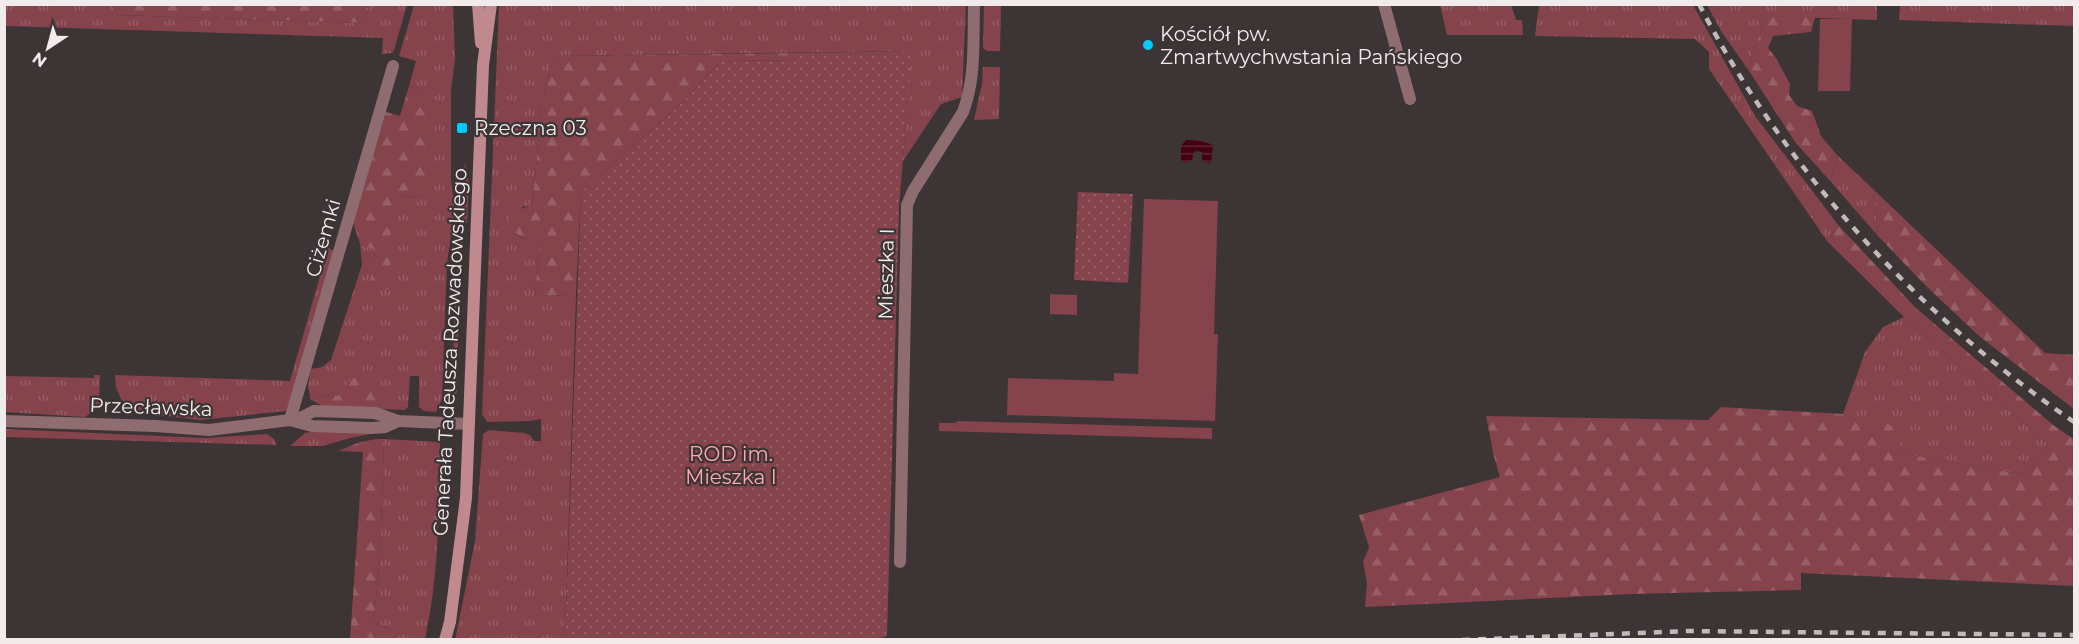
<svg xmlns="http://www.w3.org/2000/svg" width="2079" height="644" font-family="Montserrat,sans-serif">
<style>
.grass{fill:url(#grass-tufts)}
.forest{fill:url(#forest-firs)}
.park{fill:url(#park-dots)}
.pitch{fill:#85434c}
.water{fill:url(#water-rules)}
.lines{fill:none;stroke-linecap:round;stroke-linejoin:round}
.street{stroke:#8f6c6f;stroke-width:12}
.secondary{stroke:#c0898e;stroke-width:12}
.rail{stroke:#c0babb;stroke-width:4.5;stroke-dasharray:8 8;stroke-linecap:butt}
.poi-dot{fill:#02cbf9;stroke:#3d3435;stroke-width:2}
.labels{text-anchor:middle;stroke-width:4.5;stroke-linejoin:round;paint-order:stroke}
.poi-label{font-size:20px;fill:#f1ebec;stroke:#3d3435;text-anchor:start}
.street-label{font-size:20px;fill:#f1ebec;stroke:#3d3435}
.park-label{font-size:20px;fill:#ffa8b2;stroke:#3d3435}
</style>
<defs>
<pattern id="grass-tufts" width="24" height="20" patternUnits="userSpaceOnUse" patternTransform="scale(1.5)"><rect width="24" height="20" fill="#85434c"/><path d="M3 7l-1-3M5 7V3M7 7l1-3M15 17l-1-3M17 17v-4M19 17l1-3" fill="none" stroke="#975e66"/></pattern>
<pattern id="forest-firs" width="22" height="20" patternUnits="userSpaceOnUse" patternTransform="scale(1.5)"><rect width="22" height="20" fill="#85434c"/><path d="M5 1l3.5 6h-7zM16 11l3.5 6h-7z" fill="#975e66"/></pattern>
<pattern id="park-dots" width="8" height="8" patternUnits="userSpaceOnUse" patternTransform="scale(1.5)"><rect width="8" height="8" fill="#85434c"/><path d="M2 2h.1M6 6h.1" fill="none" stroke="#975e66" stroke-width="1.8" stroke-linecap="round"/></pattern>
<pattern id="water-rules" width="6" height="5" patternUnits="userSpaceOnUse" patternTransform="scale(1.5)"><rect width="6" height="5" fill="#430013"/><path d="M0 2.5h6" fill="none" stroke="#5f2536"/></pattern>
</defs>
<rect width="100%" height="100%" fill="#3d3435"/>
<g class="grass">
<path d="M5,5H114V15L366,23L368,5H407L394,50L392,53L382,54L383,38L5,26Z"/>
<path d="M414,5H453L455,59L451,90V180L455,210L447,263L442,399L436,412L424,411L419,407V376H410L408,407L405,410L380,409L344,395L310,396L308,386L311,369L322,367L331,360L362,265L360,244L373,249L375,256L370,288L392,200L395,196L425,197L427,93L409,86L416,61L399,56Z"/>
<path d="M499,5H966L962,97L941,104L903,161L911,51L558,56L551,64L541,108L533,201L529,206L522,207L515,234L523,238L539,242L535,296L576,295L565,639L455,640L475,541L483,434L489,430L524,433L530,435L534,441H541V419L531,421L487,422L482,414Z"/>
<path d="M1440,5H1511L1516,20H1522L1523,35H1447Z"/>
<path d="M1539,5H1693L1755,116L1839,226L1827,241L1709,69V52L1695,39L1535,36Z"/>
<path d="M1707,5H1877V20L1767,16L1753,51L1749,71L1721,31Z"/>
<path d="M1900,5H2074V26L1899,20Z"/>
<path d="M984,6H1001L1000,51H987L983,48Z"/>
<path d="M983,67H1000L999,119L974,120L982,84Z"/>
<path d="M1837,155L1874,190L1878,236L1831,182Z"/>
<path d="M465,162L469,183L467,223H464L457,310L459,311L457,392L452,401L455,290L463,222L461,205Z"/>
<path d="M328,248L335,252L289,407L286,411L200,420L134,412L121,399L116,387L115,375L290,381Z"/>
<path d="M1904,317L2048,444L2026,475L1898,453L1843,414L1865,352L1883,327Z"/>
<path d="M94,375H100L99,407L85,417L5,412V376L94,378Z"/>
<path d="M5,429L204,438L267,434L274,439L277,445L5,437Z"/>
<path d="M316,431L375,433L350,438L323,446H290L305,433Z"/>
<path d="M384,439L440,442C439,508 439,575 425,639H395V631L379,625L374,619L380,557Z"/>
</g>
<g class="forest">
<path d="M114,5V4L368,5L367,23L114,15Z"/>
<path d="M1767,16L1815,17L1811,32L1773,36L1768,48L1776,58L1790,84L1789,95L1797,106L1812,111L1821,136L1837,155L1831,182L1795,142L1749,71L1753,51Z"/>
<path d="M799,53V61L722,60L686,99L581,192L576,295L535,296L539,242C525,239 517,237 508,226L509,217L516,211L529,206L533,201L541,108L551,64L558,56Z"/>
<path d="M409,86L427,93V195L425,197L395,196L391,207L390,289L369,288L375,256L373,249L360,244L353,222L386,112L400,116Z"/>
<path d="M1874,190L2045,353L2074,355V409L1979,336L1926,286L1878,236Z"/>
<path d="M1839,226L1916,308L2053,425L2074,439V586L1801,573V590L1631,594L1365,607L1367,583L1363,562L1369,547L1359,515L1500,477L1494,457L1486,416L1708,420L1721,407L1843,414L1905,428L1899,453L2026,475L2048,444L1904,317L1827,241Z"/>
<path d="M362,373L380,375V409L324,407L310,399V396L344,395L348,382Z"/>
<path d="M377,439H384L380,557L374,619L379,625L395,631V639H350L363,452L338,451L360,442Z"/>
</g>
<g class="park">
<path d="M912,51L899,207L887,636L875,640L565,639L581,192L686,99L722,60L799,61V53Z"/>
<path d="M1078,192L1133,194L1128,283L1074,280Z"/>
</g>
<g class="pitch">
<path d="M1820,19H1852L1850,91H1818Z"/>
<path d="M1144,199L1218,201L1214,334H1218L1215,421L1007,415L1008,378L1114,381V373L1138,374Z"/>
<path d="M1050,294L1077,295V315L1050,314Z"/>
<path d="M957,421L1212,428V439L939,431V423H956Z"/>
</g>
<path class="water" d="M1186,140C1195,141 1206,140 1213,146L1211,163L1204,162L1202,160V152L1197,151L1194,152L1192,160L1185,163L1181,160V146Z"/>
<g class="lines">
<g class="street">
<path d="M1384,4L1410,99"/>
<path d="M290,420L393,66"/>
<path d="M296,420L314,411L375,413L398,421L469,424"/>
<path d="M4,421L155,426L209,430L290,420L312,426L372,428L385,427L398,421"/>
<path d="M900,562L907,205L913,191L963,112C976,78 973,40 974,4"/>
</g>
<g class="secondary">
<path d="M478,4L481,43"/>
<path d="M445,640L450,622L466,498L483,65L491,4"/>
</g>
<g class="rail">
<path d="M1699,4C1786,172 1919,316 2074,422"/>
<path d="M1462,640L1689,631L2074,635"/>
</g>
</g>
<g class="poi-dot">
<circle cx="1148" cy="45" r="6"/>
<rect x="456" y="122" width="12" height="12" rx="3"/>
</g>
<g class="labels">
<g class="poi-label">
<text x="1160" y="41">Kościół pw.<tspan x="1160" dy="23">Zmartwychwstania Pańskiego</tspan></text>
<text x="474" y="135">Rzeczna 03</text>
</g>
<g class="street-label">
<text transform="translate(323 238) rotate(-74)" y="7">Ciżemki</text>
<text transform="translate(886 274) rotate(-89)" y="7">Mieszka I</text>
<text transform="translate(450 352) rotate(-87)" y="7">Generała Tadeusza Rozwadowskiego</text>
<text transform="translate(151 407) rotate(2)" y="7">Przecławska</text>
</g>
<g class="park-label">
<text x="731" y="461">ROD im.<tspan x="731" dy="23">Mieszka I</tspan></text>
</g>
</g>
<rect width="2079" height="644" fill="none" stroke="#f1ebec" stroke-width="12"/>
<g transform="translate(48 48) rotate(216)" stroke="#3d3435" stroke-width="4.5" paint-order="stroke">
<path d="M0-4.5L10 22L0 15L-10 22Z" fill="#f1ebec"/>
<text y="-9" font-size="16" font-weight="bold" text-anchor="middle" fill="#f1ebec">N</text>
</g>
</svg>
